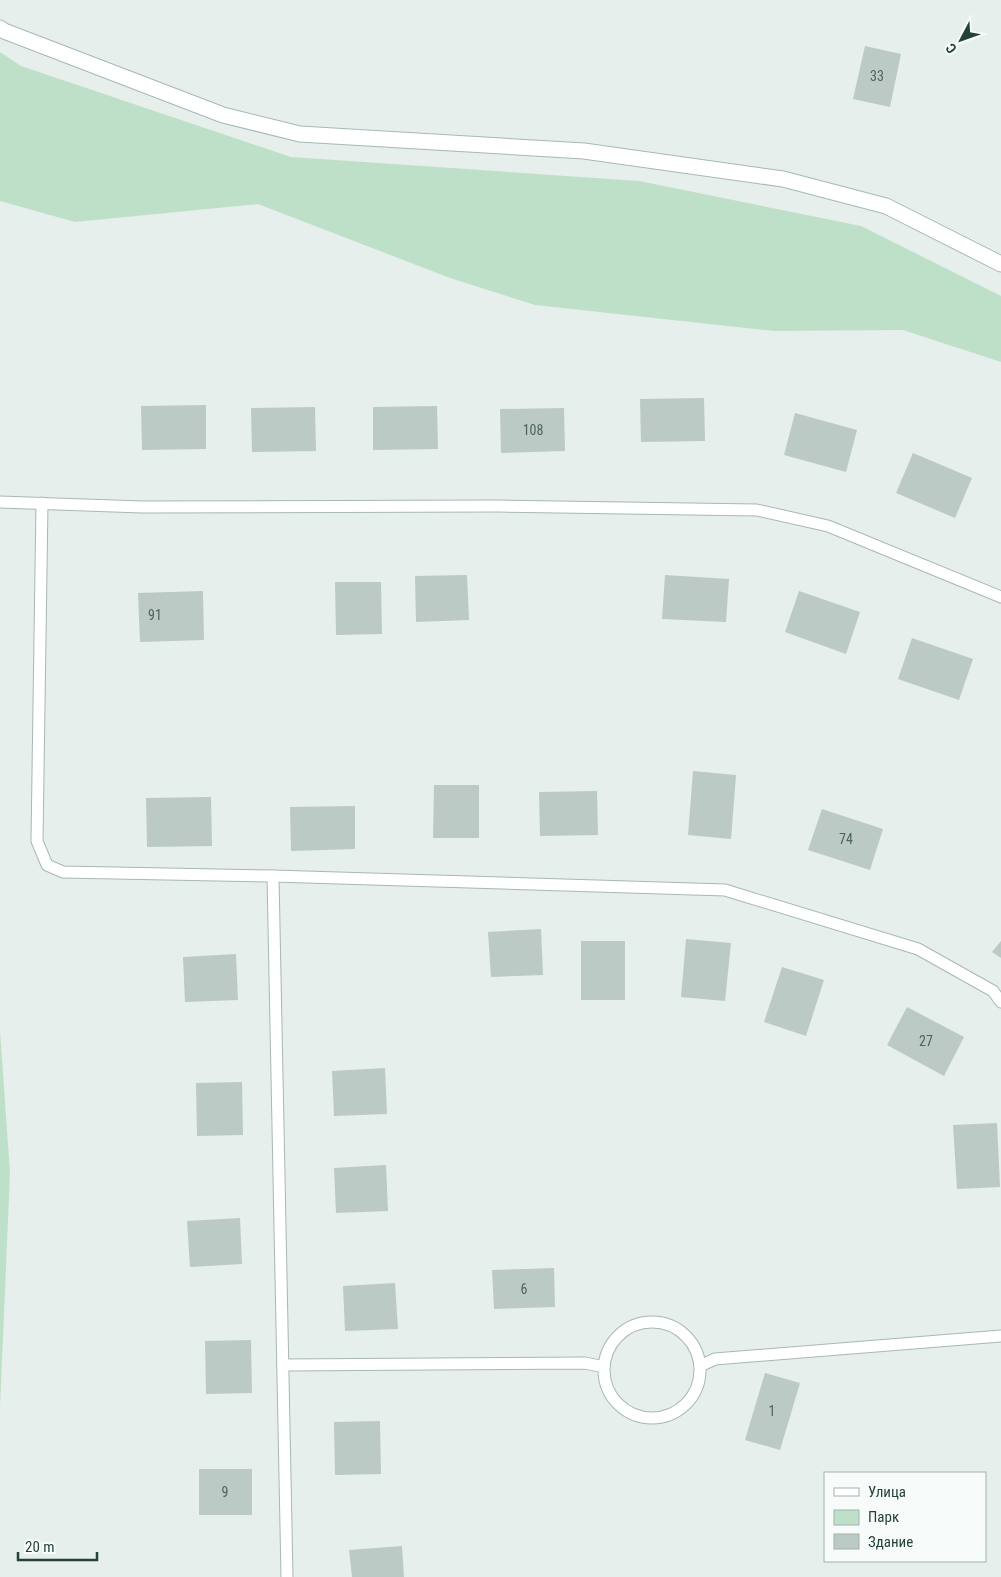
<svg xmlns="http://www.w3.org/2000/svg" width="1001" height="1577" font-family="'Roboto Condensed',sans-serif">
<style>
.green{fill:#bfe0c8}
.building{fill:#bbcac4}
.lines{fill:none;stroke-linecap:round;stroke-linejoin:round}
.service-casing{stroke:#a8b8b2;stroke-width:13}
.minor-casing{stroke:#a8b8b2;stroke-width:17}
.service{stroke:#fff;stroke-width:11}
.minor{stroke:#fff;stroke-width:15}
.labels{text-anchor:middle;stroke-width:4;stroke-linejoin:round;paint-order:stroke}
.number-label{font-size:14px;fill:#4a645c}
</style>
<rect width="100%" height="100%" fill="#e6efeb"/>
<g class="green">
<path d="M0,52L21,66L291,157L639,181L861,226L1001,296V362L903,330L774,331L535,305L450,278L258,204L75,222L0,201Z"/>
<path d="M0,1031L10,1173L0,1407Z"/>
</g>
<g class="building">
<path d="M865,46L901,54L890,107L853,99Z"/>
<path d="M704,398L705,441L641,442L640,399Z"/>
<path d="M206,405V449L142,450L141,406Z"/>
<path d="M437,406L438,449L373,450V407Z"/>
<path d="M315,407L316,451L252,452L251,408Z"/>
<path d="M564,408L565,451L501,453L500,409Z"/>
<path d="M795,413L857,430L846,472L784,455Z"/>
<path d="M913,453L972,478L955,518L896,493Z"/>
<path d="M467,575L469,620L416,622L415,576Z"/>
<path d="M665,575L729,579L726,622L662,619Z"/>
<path d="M335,582H381L382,634L336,635Z"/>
<path d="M203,591L204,640L140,642L138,593Z"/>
<path d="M799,591L860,612L846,654L785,632Z"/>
<path d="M912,638L973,659L959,700L898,679Z"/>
<path d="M693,771L736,775L731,839L688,835Z"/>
<path d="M434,785H479V838H433Z"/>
<path d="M597,791L598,835L540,836L539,792Z"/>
<path d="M211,797L212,846L147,847L146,798Z"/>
<path d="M355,806V849L291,851L290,807Z"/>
<path d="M822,809L883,829L870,870L808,850Z"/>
<path d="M541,929L543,975L491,977L488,932Z"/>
<path d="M686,939L731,943L725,1001L681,997Z"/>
<rect x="581" y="941" width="44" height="59"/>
<path d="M1001,941V958L992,952Z"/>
<path d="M236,954L238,1000L185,1002L183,957Z"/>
<path d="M782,967L824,980L806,1036L764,1022Z"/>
<path d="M907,1007L964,1037L944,1076L887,1045Z"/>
<path d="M385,1068L387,1114L334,1116L332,1071Z"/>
<path d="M242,1082L243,1135L197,1136L196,1083Z"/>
<path d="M997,1123L1000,1187L957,1189L953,1125Z"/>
<path d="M386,1165L388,1211L336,1213L334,1168Z"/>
<path d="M240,1218L242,1264L190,1267L187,1221Z"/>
<path d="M554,1268L555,1307L494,1309L492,1270Z"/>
<path d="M395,1283L398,1329L345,1331L343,1286Z"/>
<path d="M251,1340L252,1393L206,1394L205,1341Z"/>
<path d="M765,1373L800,1383L780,1450L745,1440Z"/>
<path d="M380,1421L381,1474L335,1475L334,1422Z"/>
<rect x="199" y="1469" width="53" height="46"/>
<path d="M402,1546L404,1577H352L349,1550Z"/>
</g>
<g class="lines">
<g class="service-casing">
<g id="service">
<path d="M0,502L142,507L497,506L757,510L828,526L1001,597"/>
<path d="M42,503L37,841L47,865L63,872L273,876L725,890L918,949L993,991L1001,1002"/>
<path d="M273,876L287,1577"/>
<circle cx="652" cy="1370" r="48"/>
<path d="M283,1365L585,1363L604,1367"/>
<path d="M700,1366L715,1359L1001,1336"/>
</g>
</g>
<g class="minor-casing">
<path id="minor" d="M0,28L4,31L223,115L300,134L584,151L783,179L886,206L1001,264"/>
</g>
<use href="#service" class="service"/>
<use href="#minor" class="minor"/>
</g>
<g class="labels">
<g class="number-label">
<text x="877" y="81">33</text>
<text x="533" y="435">108</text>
<text x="155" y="620">91</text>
<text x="846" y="844">74</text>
<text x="926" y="1046">27</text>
<text x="524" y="1294">6</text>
<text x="772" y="1416">1</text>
<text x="225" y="1497">9</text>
</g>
</g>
<rect x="824" y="1472" width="162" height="90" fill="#f7fbf9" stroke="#a3b1ad"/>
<rect x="834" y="1488" width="25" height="8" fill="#ffffff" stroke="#a3b1ad"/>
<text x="868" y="1497" font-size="15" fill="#24423a">Улица</text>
<rect x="834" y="1510" width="25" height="15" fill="#bfe0c8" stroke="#a3b1ad"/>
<text x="868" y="1522" font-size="15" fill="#24423a">Парк</text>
<rect x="834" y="1534" width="25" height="15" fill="#bbcac4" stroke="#a3b1ad"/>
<text x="868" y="1547" font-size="15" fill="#24423a">Здание</text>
<g transform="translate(961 40) rotate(229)" stroke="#f7fbf9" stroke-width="4" paint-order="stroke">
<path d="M0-4L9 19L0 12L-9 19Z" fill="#24423a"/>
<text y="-8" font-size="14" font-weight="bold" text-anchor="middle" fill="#24423a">С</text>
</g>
<path d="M18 1552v8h79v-8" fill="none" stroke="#24423a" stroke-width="2.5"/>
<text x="25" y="1552" font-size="15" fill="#24423a" stroke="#f7fbf9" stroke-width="4" paint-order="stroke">20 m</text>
</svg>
